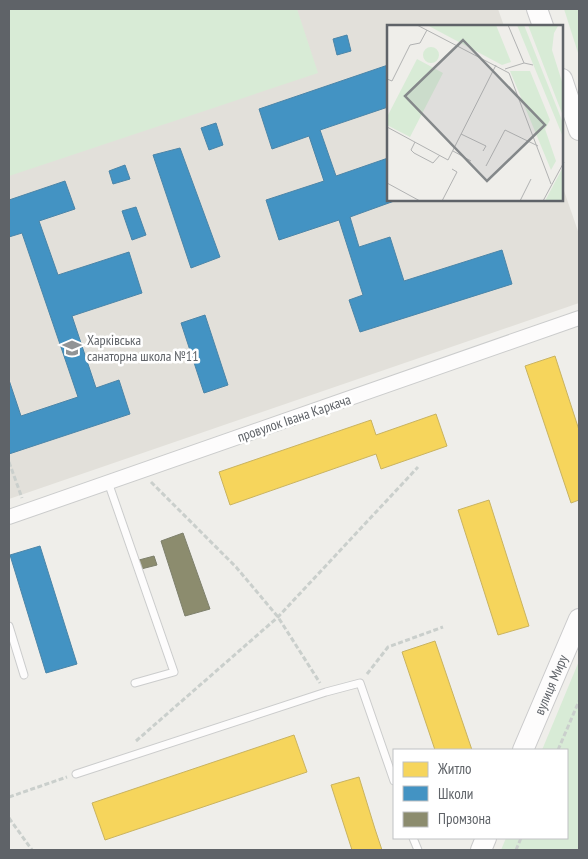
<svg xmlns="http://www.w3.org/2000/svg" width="588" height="859" font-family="'PT Sans Narrow',sans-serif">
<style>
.education{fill:#e2e0da}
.green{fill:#d8ebd6}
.homes{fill:#f6d55c;stroke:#c9b360}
.schools{fill:#4393c3;stroke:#4b85a8}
.industry{fill:#8c8c6e;stroke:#7e806c}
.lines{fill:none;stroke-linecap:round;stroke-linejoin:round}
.lane-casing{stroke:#cbcccc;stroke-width:9}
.street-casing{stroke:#cbcccc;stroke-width:16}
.secondary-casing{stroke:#cacacb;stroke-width:22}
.path{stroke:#cacfcc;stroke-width:3;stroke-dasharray:5 2.5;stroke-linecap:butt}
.lane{stroke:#fdfcfc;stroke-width:7}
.street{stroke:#fdfcfc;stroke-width:14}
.secondary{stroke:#fdfcfc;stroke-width:20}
.labels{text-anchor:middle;stroke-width:5;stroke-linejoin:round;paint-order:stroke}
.poi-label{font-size:14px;fill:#5f6368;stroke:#fff;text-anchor:start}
.street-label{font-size:14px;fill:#5f6368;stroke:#fff}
.inset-road{fill:none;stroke:#b1b2b2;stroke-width:1}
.view{fill:#84888a;fill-opacity:0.15;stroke:#84888a;stroke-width:2.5}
.inset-edge{fill:none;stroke:#5f6368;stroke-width:2.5}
</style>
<rect width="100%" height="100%" fill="#efeeea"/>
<path class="education" d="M9,9H498L504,26H388V200H562V185L579,234V303L9,499Z"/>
<g class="green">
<path d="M9,9H297L318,73L9,176Z"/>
<path d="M564,9H579V56Z"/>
<path d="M579,661V850H501L506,838H567V750H542Z"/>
</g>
<g class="homes">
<path d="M555,356L579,430V500L571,503L525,366Z"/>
<path d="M436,414L447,446L381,469L376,454L230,505L219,472L371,420L376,435Z"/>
<path d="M489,500L529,626L498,635L458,510Z"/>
<path d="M435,641L472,750H435L402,652Z"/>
<path d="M294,735L307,772L105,840L92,803Z"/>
<path d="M359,777L375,829L382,850H352L331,785Z"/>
</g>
<g class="schools">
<path d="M347,35L351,51L337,55L333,39Z"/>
<path d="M388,65V107L320,130L336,176L388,158V200H397L350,217L359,247L390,237L404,281L502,250L512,284L360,332L349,300L363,295L339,220L279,240L266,200L324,181L309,136L272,149L259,109Z"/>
<path d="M216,123L223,145L209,150L201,128Z"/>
<path d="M180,148L220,257L191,268L153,155Z"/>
<path d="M125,165L130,179L113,184L109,171Z"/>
<path d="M65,181L75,209L39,221L58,275L129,252L142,293L72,316L96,388L119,380L130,414L9,454V380L21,416L78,397L22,233L9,237V200Z"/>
<path d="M136,207L146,235L132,240L122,211Z"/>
<path d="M205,315L228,385L204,393L181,323Z"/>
<path d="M40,546L77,664L46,673L10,555Z"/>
</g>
<g class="industry">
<path d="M183,533L210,609L185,616L161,541Z"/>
<path d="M154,556L157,565L141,569L139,560Z"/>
</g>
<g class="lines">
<g class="lane-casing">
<g id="lane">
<path d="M108,482L174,672L135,683"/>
<path d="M9,626L24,675"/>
<path d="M76,774L326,692L360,683L394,781"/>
<path d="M413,838L418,850"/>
</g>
</g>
<g class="street-casing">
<path id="street" d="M9,517L579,318"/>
</g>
<g class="secondary-casing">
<g id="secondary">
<path d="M537,9L543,26"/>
<path d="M562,79L579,130"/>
<path id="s1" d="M523,750L579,619"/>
<path d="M481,850L486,838"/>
</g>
</g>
<g class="path">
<path d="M9,462L22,498"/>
<path d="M151,482L236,567L278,617L320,683"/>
<path d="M367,674L388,647L443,627"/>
<path d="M136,741L278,617L418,467"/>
<path d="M558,750L579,701"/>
<path d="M9,797L67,777"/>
<path d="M9,818L32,850"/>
<path d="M516,850L521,838"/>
</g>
<use href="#lane" class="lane"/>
<use href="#street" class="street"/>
<use href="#secondary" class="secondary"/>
</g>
<defs>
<g id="school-bare" transform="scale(1.5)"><path d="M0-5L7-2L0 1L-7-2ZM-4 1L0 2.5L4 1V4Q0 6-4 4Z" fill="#919496" stroke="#fff" stroke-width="2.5" paint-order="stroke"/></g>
</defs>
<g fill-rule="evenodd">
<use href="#school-bare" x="72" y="348"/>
</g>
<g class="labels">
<g class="poi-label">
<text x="87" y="345">Харківська<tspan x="87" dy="16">санаторна школа №11</tspan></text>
</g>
<g class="street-label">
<text transform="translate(294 418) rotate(-19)" y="5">провулок Івана Каркача</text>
<text dy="5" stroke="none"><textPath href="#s1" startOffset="71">вулиця Миру</textPath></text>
</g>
</g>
<g transform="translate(387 25)">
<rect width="176" height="176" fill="#efeeea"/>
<path d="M40,0H109L124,37L115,40ZM130,0H137L176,98V112ZM141,0H176L171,1L167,8L165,25L176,60V91ZM36 30a8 8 0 1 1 16 0a8 8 0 1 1-16 0ZM30,34L56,48L23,112L0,100V92ZM123,46H143L163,95L158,104L169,136L164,145ZM176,140V176H158L175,144Z" fill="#d8ebd6"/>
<path class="inset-road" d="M30,0L122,48L164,159M121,0L137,38L146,40M118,44L137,38M0,54L5,56L23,20L33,18L40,5M0,102L61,135L109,40M74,109L99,121L96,126M28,117L24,125L27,128L46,138L53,130M66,126L84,136M99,141L118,105L151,121M0,158L33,176M55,176L70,147L65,144M133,176L144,154M156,176L177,137"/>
<path class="view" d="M76,15L158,100L100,156L18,71Z"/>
<rect width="176" height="176" class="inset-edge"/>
</g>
<rect width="588" height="859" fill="none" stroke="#5f6368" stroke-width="20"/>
<rect x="393" y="749" width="175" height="90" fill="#ffffff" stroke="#bfc1c3"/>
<rect x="403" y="762" width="25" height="15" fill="#f6d55c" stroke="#bfc1c3"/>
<text x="438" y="774" font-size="15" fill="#5f6368">Житло</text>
<rect x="403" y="786" width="25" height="15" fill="#4393c3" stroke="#bfc1c3"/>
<text x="438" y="799" font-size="15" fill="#5f6368">Школи</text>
<rect x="403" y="812" width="25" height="15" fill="#8c8c6e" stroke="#bfc1c3"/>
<text x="438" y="824" font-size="15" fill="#5f6368">Промзона</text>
</svg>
